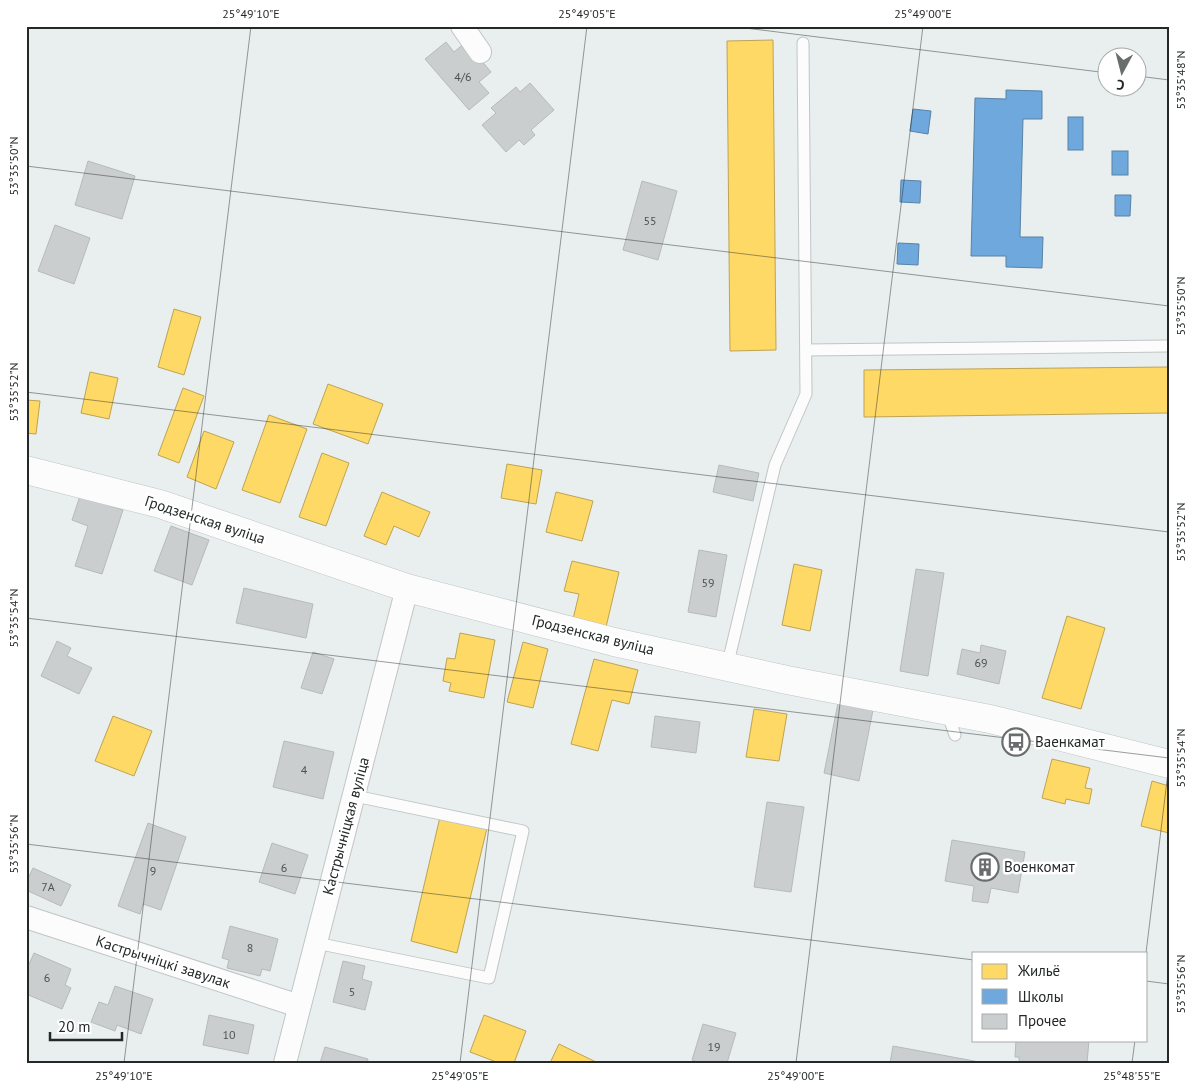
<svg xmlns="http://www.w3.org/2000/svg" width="1195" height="1089" font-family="'PT Sans',sans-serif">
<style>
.green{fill:#bfebf4}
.homes{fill:#ffd966;stroke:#bda453}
.schools{fill:#6fa8dc;stroke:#5882a6}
.building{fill:#cacecf;stroke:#b6baba}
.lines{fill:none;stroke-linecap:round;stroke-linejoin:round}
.service-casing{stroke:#c1c5c5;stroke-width:13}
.minor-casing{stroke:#c1c5c5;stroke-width:24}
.tertiary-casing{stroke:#c1c5c5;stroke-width:29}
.service{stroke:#fcfcfc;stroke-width:11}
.minor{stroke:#fcfcfc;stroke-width:22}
.tertiary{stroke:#fcfcfc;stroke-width:28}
.ticks{fill:none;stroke:#242828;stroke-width:1;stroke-opacity:0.45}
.labels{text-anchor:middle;stroke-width:5;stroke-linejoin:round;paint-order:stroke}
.number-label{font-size:12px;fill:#4e5252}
.street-label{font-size:15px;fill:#242828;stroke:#fff}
.poi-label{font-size:15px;fill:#242828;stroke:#fff;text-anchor:start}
.neatline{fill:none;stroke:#242828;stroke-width:2}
.ticks-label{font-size:12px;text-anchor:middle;fill:#242828}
</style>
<rect width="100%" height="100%" fill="#e9eeee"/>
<path class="green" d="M1169,102V284L1167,281Z"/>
<g class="homes">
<path d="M773,40L776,350L730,351L727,41Z"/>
<path d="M174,309L201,317L184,375L158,367Z"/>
<path d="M1169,367V413L864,417V370Z"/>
<path d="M90,372L118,378L109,419L81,413Z"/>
<path d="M328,384L383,404L368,444L313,424Z"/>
<path d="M183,388L204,396L179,463L158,455Z"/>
<path d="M26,400L40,401L36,434L26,433Z"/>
<path d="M269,415L307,429L280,503L242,490Z"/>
<path d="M204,431L234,442L216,489L187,477Z"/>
<path d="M322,453L349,463L326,526L299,517Z"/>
<path d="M507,464L542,470L536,504L501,498Z"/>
<path d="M382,492L430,512L419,537L394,526L386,545L364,536Z"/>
<path d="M556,492L593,501L582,541L546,532Z"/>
<path d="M572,561L619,572L606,627L573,619L579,594L564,591Z"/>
<path d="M794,564L822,570L810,631L782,625Z"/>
<path d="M1067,616L1105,628L1081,709L1042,698Z"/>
<path d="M460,633L495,640L484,698L449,691L451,683L443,681L447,658L455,659Z"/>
<path d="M523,642L548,649L533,708L507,702Z"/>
<path d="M594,659L638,670L629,704L612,700L598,751L571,744Z"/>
<path d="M754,709L787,714L779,761L746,757Z"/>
<path d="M113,716L152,731L134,776L95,761Z"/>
<path d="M1052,759L1090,768L1085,788L1092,789L1089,804L1066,799L1065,804L1042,798Z"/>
<path d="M1152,781L1169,786V833L1141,826Z"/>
<path d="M440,817L487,828L457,953L411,941Z"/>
<path d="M484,1015L526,1031L514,1063H499L470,1052Z"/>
<path d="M559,1044L598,1063H550Z"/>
</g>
<g class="schools">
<path d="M1006,90L1042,91V119H1023L1020,237H1043L1042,268L1006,267V256H971L975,98L1006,99Z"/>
<path d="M913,109L931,111L928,134L910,131Z"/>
<rect x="1068" y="117" width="15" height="33"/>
<rect x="1112" y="151" width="16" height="24"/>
<path d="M901,180L921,181L920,203L900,202Z"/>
<path d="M1115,195H1131L1130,216H1115Z"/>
<path d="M898,243L919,244L918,265L897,264Z"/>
</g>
<g class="building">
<path d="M446,42L454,52L466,42L491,72L479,82L489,93L469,110L425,59Z"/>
<path d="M530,83L554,110L531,130L535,135L524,145L519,140L506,152L482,125L496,113L491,108L516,87L520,92Z"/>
<path d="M88,161L135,176L122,219L75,205Z"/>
<path d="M642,181L677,191L658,260L623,250Z"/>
<path d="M55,225L90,238L74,284L38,271Z"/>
<path d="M719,465L759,473L753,501L713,492Z"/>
<path d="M80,496L123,510L102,574L75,566L88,526L72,520Z"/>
<path d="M171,526L209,540L192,585L154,571Z"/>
<path d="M699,550L727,555L716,617L688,612Z"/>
<path d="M916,569L944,573L928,676L900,671Z"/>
<path d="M244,588L313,604L306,638L236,623Z"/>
<path d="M57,641L71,648L67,656L92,668L79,694L41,676Z"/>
<path d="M981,645L1006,651L999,684L957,674L962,649L980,653Z"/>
<path d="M313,652L334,659L322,694L301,688Z"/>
<path d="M838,703L873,710L859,781L824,773Z"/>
<path d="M655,716L700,722L696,753L651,747Z"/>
<path d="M284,741L334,752L323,799L273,787Z"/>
<path d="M767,802L804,807L791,892L754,887Z"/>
<path d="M148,823L186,837L161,910L143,904L140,914L118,906Z"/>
<path d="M952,840L1025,852L1018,893L991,888L988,903L972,901L974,886L945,881Z"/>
<path d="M272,843L308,855L295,894L259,882Z"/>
<path d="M33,868L71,885L61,906L26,890V883Z"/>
<path d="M230,926L278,939L270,971L262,969L260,976L227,968L229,960L222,958Z"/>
<path d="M34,953L71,969L65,985L71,988L62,1009L26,994V971Z"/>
<path d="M343,961L365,966L362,979L372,982L365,1010L333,1002Z"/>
<path d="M115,986L153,999L141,1034L117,1025L115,1031L91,1022L99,1002L108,1005Z"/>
<path d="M209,1015L254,1025L248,1054L203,1045Z"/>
<path d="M703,1024L736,1033L727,1063H700L692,1060Z"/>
<path d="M1016,1040H1089L1087,1063H1019V1057H1015Z"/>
<path d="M893,1046L985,1063H890Z"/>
<path d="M325,1047L368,1059L367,1063H320Z"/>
</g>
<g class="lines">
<g class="service-casing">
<g id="service">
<path d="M806,350L1169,346"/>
<path d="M727,667L775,465L806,394L803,43"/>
<path d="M947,712L955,735"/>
<path d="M316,943L489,978L523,831L355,796"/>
</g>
</g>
<g class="minor-casing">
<g id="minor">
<path d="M462,26L480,52"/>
<path d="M26,917L299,1006"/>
<path d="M285,1063L407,588"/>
</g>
</g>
<g class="tertiary-casing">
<path id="tertiary" d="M26,470L160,504L407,588L614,642L787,680L990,719L1169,764"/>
</g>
<use href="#service" class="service"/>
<use href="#minor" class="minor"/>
<use href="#tertiary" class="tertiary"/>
</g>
<path class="ticks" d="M729,26L1108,73M1138,76L1169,80M26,166L1169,306M26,392L1169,532M26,618L1169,758M26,844L974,960M1146,953L1169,764M1146,981L1169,984M124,1063L251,26M460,1063L587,26M796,1063L923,26M1132,1063L1135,1040"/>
<defs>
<g id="bus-ring" transform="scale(1.4375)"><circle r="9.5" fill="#fff" stroke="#696d6d" stroke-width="1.5"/><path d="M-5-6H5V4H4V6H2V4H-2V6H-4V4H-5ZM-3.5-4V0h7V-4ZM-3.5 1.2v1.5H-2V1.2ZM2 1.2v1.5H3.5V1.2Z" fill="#696d6d"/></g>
<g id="building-ring" transform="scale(1.4375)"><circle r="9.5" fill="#fff" stroke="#696d6d" stroke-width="1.5"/><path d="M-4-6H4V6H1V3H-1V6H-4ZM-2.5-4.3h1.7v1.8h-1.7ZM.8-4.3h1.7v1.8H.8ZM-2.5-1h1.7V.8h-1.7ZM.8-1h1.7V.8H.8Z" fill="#696d6d"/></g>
</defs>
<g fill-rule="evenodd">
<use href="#bus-ring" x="1016" y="742"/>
<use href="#building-ring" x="985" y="867"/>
</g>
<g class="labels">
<g class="number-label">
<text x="463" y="81">4/6</text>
<text x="650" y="225">55</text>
<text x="708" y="587">59</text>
<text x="981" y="667">69</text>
<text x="304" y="774">4</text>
<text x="284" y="872">6</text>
<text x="153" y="875">9</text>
<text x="48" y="891">7А</text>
<text x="250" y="952">8</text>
<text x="47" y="982">6</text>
<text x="352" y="996">5</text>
<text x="229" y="1039">10</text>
<text x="714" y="1051">19</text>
</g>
<g class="street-label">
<text transform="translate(205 520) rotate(18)" y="5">Гродзенская вуліца</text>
<text transform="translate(593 635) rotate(14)" y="5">Гродзенская вуліца</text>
<text transform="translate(346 826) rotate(-75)" y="5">Кастрычніцкая вуліца</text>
<text transform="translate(163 962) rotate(18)" y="5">Кастрычніцкі завулак</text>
</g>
<g class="poi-label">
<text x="1035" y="747">Ваенкамат</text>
<text x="1004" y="872">Военкомат</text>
</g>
</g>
<rect width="1195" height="1089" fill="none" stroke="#ffffff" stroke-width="55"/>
<rect x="972" y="952" width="175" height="90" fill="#ffffff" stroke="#a7a9a9"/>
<rect x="982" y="964" width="25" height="15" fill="#ffd966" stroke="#a7a9a9"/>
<text x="1018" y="976" font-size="15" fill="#242828">Жильё</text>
<rect x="982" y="989" width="25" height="15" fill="#6fa8dc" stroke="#a7a9a9"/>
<text x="1018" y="1002" font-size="15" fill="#242828">Школы</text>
<rect x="982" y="1014" width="25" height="15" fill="#cacecf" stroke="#a7a9a9"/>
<text x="1018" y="1026" font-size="15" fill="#242828">Прочее</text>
<g transform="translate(1122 72) rotate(187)"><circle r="24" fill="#ffffff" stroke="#a7a9a9"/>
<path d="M0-4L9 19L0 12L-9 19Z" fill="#696d6d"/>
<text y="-8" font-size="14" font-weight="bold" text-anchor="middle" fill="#242828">С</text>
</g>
<path d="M50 1032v8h72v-8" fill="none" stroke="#242828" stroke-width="2.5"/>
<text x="58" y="1032" font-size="15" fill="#242828" stroke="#ffffff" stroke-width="4" paint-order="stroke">20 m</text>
<rect x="28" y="28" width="1140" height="1034" class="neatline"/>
<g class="ticks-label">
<text x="251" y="18">25°49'10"E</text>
<text x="587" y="18">25°49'05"E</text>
<text x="923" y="18">25°49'00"E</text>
<text transform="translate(1181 80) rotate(-90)" y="4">53°35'48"N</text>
<text transform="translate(14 166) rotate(-90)" y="4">53°35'50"N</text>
<text transform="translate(1181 306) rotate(-90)" y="4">53°35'50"N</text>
<text transform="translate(14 392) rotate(-90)" y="4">53°35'52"N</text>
<text transform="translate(1181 532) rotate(-90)" y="4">53°35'52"N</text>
<text transform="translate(14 618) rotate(-90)" y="4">53°35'54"N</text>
<text transform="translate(1181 758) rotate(-90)" y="4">53°35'54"N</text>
<text transform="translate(14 844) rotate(-90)" y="4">53°35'56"N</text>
<text transform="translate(1181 984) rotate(-90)" y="4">53°35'56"N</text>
<text x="124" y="1080">25°49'10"E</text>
<text x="460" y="1080">25°49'05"E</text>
<text x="796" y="1080">25°49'00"E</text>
<text x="1132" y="1080">25°48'55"E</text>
</g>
</svg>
